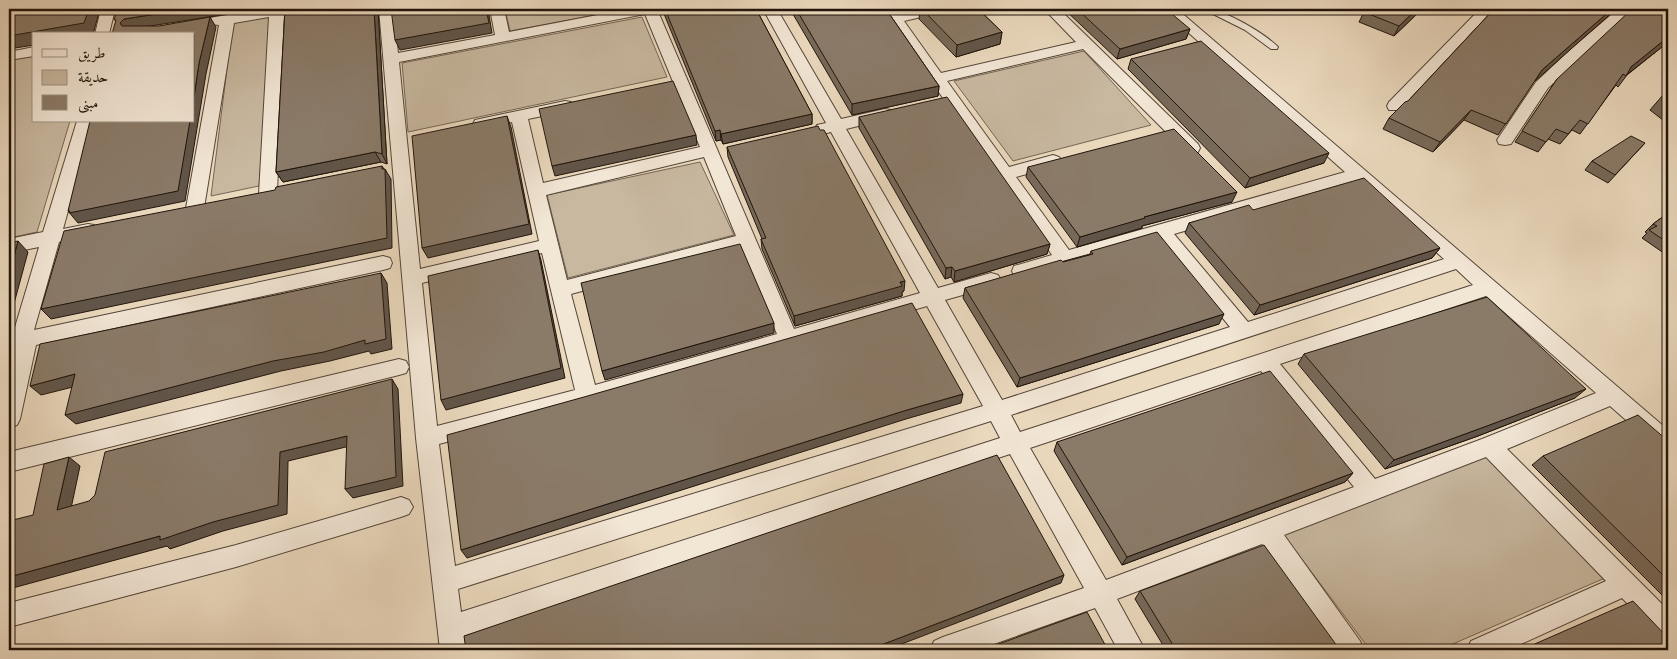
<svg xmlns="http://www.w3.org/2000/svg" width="1677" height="659" font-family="'EB Garamond',Amiri,serif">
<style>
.green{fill:#c8b8a0;stroke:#746656}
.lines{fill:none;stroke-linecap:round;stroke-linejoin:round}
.lane-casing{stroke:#534538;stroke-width:2}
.street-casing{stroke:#534538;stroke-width:2}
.lane{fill:#f2e6d5;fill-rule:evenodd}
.street{fill:#f2e6d5;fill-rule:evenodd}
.wall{fill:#776959;stroke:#20140b}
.shaded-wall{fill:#615549;stroke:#20140b}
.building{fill:#8a7a68;stroke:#20140b}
</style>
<rect width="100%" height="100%" fill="#ebd9be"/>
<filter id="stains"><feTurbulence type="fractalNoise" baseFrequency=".004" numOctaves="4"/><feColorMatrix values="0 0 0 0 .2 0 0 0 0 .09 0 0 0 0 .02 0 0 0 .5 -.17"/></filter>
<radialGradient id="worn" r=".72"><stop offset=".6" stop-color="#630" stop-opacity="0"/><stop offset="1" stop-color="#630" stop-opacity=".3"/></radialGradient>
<g class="green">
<path d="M505,9H627L510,31Z"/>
<path d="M272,14L259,186L211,196L233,21Z"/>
<path d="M642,17L667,77L408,132L402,63Z"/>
<path d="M1084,51L1151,125L1013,161L954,81Z"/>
<path d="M34,55V121H70L37,232L9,238V59Z"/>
<path d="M700,162L734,235L568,278L547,195Z"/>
<path d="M1489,455L1605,578L1439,650H1370L1283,534Z"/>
</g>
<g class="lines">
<g class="lane-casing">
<path id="lane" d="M1203,9C1223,8 1264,33 1278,47L1277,49H1271L1245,30Z"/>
</g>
<g class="street-casing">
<g id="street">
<path d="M101,9H115L109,34H95Z"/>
<path d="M267,9H301L299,12L284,15L277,194L274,198L268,200L262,198L259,194L269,17L234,23L204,208L201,212L195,214L189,212L186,208L219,25L210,24L208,21L210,18L215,17Z"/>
<path d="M379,9H393L398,53L495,35L490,9H504L509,32L629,9H657L794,329L920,293L831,132L823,134L817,133L815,129L817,125L826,123L763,9H777L841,119L885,109L891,110L893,114L891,118L846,129L938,288L991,273L998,275L1001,280L998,285L945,300L1002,400L1230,327L1158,238L1021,278L1014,276L1012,271L1014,266L1052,255L881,9H895L898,13L918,9H945L943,12L904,21L941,73L1076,42L1044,9H1059L1198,144L1200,148L1198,152L1192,153L1186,152L1083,49L947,81L1009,167L1053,155L1059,157L1062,161L1059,165L1016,177L1069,250L1345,172L1172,18L1174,15H1184L1668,430V452L1660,450L1610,406L1507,449L1668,610V639L1659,636L1622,598L1508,650H1467L1471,641L1606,581L1486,457L1284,535L1360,641L1364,650H1336L1262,544L1117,599L1145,650H1118L1095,608L977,650H930L934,641L943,637L1084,588L1010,454L464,636L466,650H440L416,438ZM645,14L700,147L543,183L528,119L571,110L573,106L571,102L565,101L475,120L473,124L475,128L481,129L512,122L539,241L420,269L399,62ZM704,157L736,236L567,280L546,195ZM1356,181L1444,259L1248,322L1174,234ZM741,248L777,334L595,385L571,294ZM542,253L575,390L437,426L422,283ZM1456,269L1473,285L1020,432L1011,415ZM1486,296L1596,393L1482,439L1375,479L1280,364ZM927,306L983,406L455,566L439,444L587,405ZM1261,371L1354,487L1106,580L1030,448ZM991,421L1000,438L461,612L458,589Z"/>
<path d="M1480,9H1495L1401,110H1389L1387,106L1389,102Z"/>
<path d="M1618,9H1633L1548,88L1511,144L1505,145L1499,144L1497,140L1536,82L1570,50Z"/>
<path d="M34,47V56L9,60V52Z"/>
<path d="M77,121H93L63,229L88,224L94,225L97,230L94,235L59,242L34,330L383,256L390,258L392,263L390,268L383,270L36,345L20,419L17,425L9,428V376L15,350L9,351V335L13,334L39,247L9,253V239L43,232Z"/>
<path d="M399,359L406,361L409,367L406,373L399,375L9,472V452Z"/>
<path d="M401,497L409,500L413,507L409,514L401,517L236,567L9,627V603L236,545Z"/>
</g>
</g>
<use href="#lane" class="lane"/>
<use href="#street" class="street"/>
</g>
<g class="wall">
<path d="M285,9H378L387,164L381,162L283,182L276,172Z"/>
<path d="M662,9H756L812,114V124L723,144L721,140L716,141Z"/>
<path d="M790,9H886L939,86L938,96L852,115Z"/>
<path d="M920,9H978L1002,32L1000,44L956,57L919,19Z"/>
<path d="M1064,9H1125L1131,14L1190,29L1186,39L1117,59Z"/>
<path d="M1367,9H1422L1394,36L1359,22L1364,12Z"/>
<path d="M1494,9H1616L1535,80L1498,135L1464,120L1433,152L1383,129L1389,118L1408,101Z"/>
<path d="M1668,9V49L1662,47L1627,75L1618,87L1616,85L1580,134L1572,130L1560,144L1548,139L1538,152L1515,142L1557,79Z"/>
<path d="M1131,59L1324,163L1245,188L1128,69Z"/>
<path d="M1668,94V124L1650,110L1663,95Z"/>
<path d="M859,117L1050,244L1047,254L954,282L951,277L945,279L859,128Z"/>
<path d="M1645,143L1608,183L1585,170L1592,161Z"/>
<path d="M727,147L904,291L902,292V296L795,326L762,249L761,239H762L728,157Z"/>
<path d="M1028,167L1232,202L1142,226V228L1077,247L1026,177Z"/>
<path d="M1253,210L1440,248L1432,258L1254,315L1185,233L1189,223Z"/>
<path d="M1668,213V256L1642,238L1647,233L1645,232L1653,224Z"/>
<path d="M1091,251L1219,324L1017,387L963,298L965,288L1090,254Z"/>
<path d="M1304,354L1575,398L1478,436L1385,469L1298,364Z"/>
<path d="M1668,441V601L1532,465L1543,456Z"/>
<path d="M1057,442L1353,473L1345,482L1122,565L1054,451Z"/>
<path d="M1140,591L1340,650H1166L1135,599Z"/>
</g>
<g class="shaded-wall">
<path d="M89,9H100L93,34H34V45L9,49V36Z"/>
<path d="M189,9H260L131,29L127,33L120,23L124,19Z"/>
<path d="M374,9H378L387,164L382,154Z"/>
<path d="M486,9H488L492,33L400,50L395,40Z"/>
<path d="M1417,9H1422L1394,36L1399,26Z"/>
<path d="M1612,9H1616L1535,81L1542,70Z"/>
<path d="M210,17L216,27L206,74L185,201L78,223L68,211L190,121H194V97L199,63Z"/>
<path d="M1190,29L1186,39L1117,59L1120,49Z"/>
<path d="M1002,32L1000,44L956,57L957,45Z"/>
<path d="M1668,37L1662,47L1625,76L1631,67Z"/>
<path d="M939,86L938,96L852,115V104Z"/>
<path d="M1471,110L1464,120L1433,152L1440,142Z"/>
<path d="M812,114V124L723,144L721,134Z"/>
<path d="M507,116L511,127L532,234L428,258L422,248Z"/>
<path d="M720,130L721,140L716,141L715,131Z"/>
<path d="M696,135L697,145L555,176L552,166Z"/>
<path d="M375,152L381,162L283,182L276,172Z"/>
<path d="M1329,153L1324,163L1245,188L1250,178Z"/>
<path d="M382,166L386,172L385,169L391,179L392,248L51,319L41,309L382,169Z"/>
<path d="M1237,192L1232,202L1142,226V228L1077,247L1080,237L1144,217Z"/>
<path d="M18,241L28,252L9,322V275Z"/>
<path d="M1050,244L1047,254L954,282L955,271Z"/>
<path d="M1440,248L1432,258L1254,315L1260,305Z"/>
<path d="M538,250L541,260L565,378L446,410L441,400Z"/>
<path d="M952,267L951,277L945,279L946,268Z"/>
<path d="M381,273L387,283L392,349L371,354L369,351L330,361L281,371L76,424L65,415Z"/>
<path d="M905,281L904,291L902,292V296L795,326L794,316Z"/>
<path d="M1224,314L1219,324L1017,387L1020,378Z"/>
<path d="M774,323V333L605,380L602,371Z"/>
<path d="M9,358L11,360L9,368Z"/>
<path d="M75,374L85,384L41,395L30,386Z"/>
<path d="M392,379L398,389L403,486L353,498L345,489Z"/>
<path d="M1586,389L1575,398L1478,436L1385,469L1394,460Z"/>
<path d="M963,394L961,403L906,419L467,558L461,550L907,410Z"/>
<path d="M347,436L354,445L288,461L287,514L223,531L170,549L167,546L9,589V577L160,536L280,452Z"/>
<path d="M69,457L80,466L69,518L57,510Z"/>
<path d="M1353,473L1345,482L1122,565L1127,557Z"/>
<path d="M1064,575L1061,583L886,650H868Z"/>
</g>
<g class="building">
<path d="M9,9H89L84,23L9,36Z"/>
<path d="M117,9H189L124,19L120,23L122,26H159L210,17L199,63L194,97V34H112L116,20H114Z"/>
<path d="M285,9H374L382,154L375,152L276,172Z"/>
<path d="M391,9H486L489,23L395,40Z"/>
<path d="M665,9H756L812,114L721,134L720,130L715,131Z"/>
<path d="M796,9H886L939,86L852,104Z"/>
<path d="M922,9H978L1002,32L957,45Z"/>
<path d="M1077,9H1125L1131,14L1153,9H1166L1190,29L1120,49Z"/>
<path d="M1367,9H1417L1399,26L1364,12Z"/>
<path d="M1494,9H1612L1542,70L1506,124L1471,110L1440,142L1389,118L1405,102L1408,101Z"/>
<path d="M1632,9H1668V37L1631,67L1626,76L1623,74L1588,124L1580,120L1568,134L1556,129L1546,142L1522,131L1557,79Z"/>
<path d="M1201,41L1329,153L1250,178L1131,59Z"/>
<path d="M673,81L696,135L552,166L539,109Z"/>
<path d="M1668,94V99L1663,95Z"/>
<path d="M947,97L1050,244L955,271L952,267L946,268L859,117Z"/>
<path d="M507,116L529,224L422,248L412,136Z"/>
<path d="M90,121H190L178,191L69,213L70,211H68Z"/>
<path d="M818,126L820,130H824L905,281L900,282L902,286L794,316L761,239L766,238L727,147Z"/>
<path d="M1174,129L1237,192L1144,217L1145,218L1080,237L1028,167Z"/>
<path d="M1631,136L1645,143L1615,175L1592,161Z"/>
<path d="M382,166V169H385L387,238L41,309L64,231L275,190L276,187Z"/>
<path d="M1364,178L1440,248L1260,305L1189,223L1249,205L1253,210Z"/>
<path d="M1668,213V243L1649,230L1657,226L1653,224Z"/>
<path d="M1157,232L1224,314L1020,378L965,288L1061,260L1063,262L1093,254L1091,251Z"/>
<path d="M18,241L9,275V243Z"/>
<path d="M740,244L774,323L602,371L581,283Z"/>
<path d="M538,250L561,368L441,400L428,276Z"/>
<path d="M381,273L386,339L365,344V340L324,352L273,361L65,415L75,374L30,386L40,344Z"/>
<path d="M1487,297L1586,389L1487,426L1394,460L1304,354Z"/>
<path d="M912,303L963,394L907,410L461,550L447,435L584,397Z"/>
<path d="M1270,371L1353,473L1127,557L1057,442Z"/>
<path d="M392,379L396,477L345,489L347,436L280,452L278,505L213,522L160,540V536L9,577V521L33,515L44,464L69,457L57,510L89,501L95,495L105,452Z"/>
<path d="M1638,415L1668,441V580L1543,456Z"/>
<path d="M997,455L1064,575L868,650H466L464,636Z"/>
<path d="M1264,545L1340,650H1176L1140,591Z"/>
<path d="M1633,601L1668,638V650H1521Z"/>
<path d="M1087,612L1108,650H982Z"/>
</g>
<rect width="1677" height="659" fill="none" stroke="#ebd9be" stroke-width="30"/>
<rect x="10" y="10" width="1657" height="639" fill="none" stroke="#20140b" stroke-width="2.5"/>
<rect x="15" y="15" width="1647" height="629" fill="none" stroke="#20140b"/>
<rect x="32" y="32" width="162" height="90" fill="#f2e6d5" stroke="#9e9284"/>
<rect x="42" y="49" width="25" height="8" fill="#f2e6d5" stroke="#9e9284"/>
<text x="78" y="58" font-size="15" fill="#20140b">طريق</text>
<rect x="42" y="70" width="25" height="15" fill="#c8b8a0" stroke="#9e9284"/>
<text x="78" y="82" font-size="15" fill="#20140b">حديقة</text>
<rect x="42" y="95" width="25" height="15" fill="#8a7a68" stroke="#9e9284"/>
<text x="78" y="108" font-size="15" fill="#20140b">مبنى</text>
<rect width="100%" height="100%" filter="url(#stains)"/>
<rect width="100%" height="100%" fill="url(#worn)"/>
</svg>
